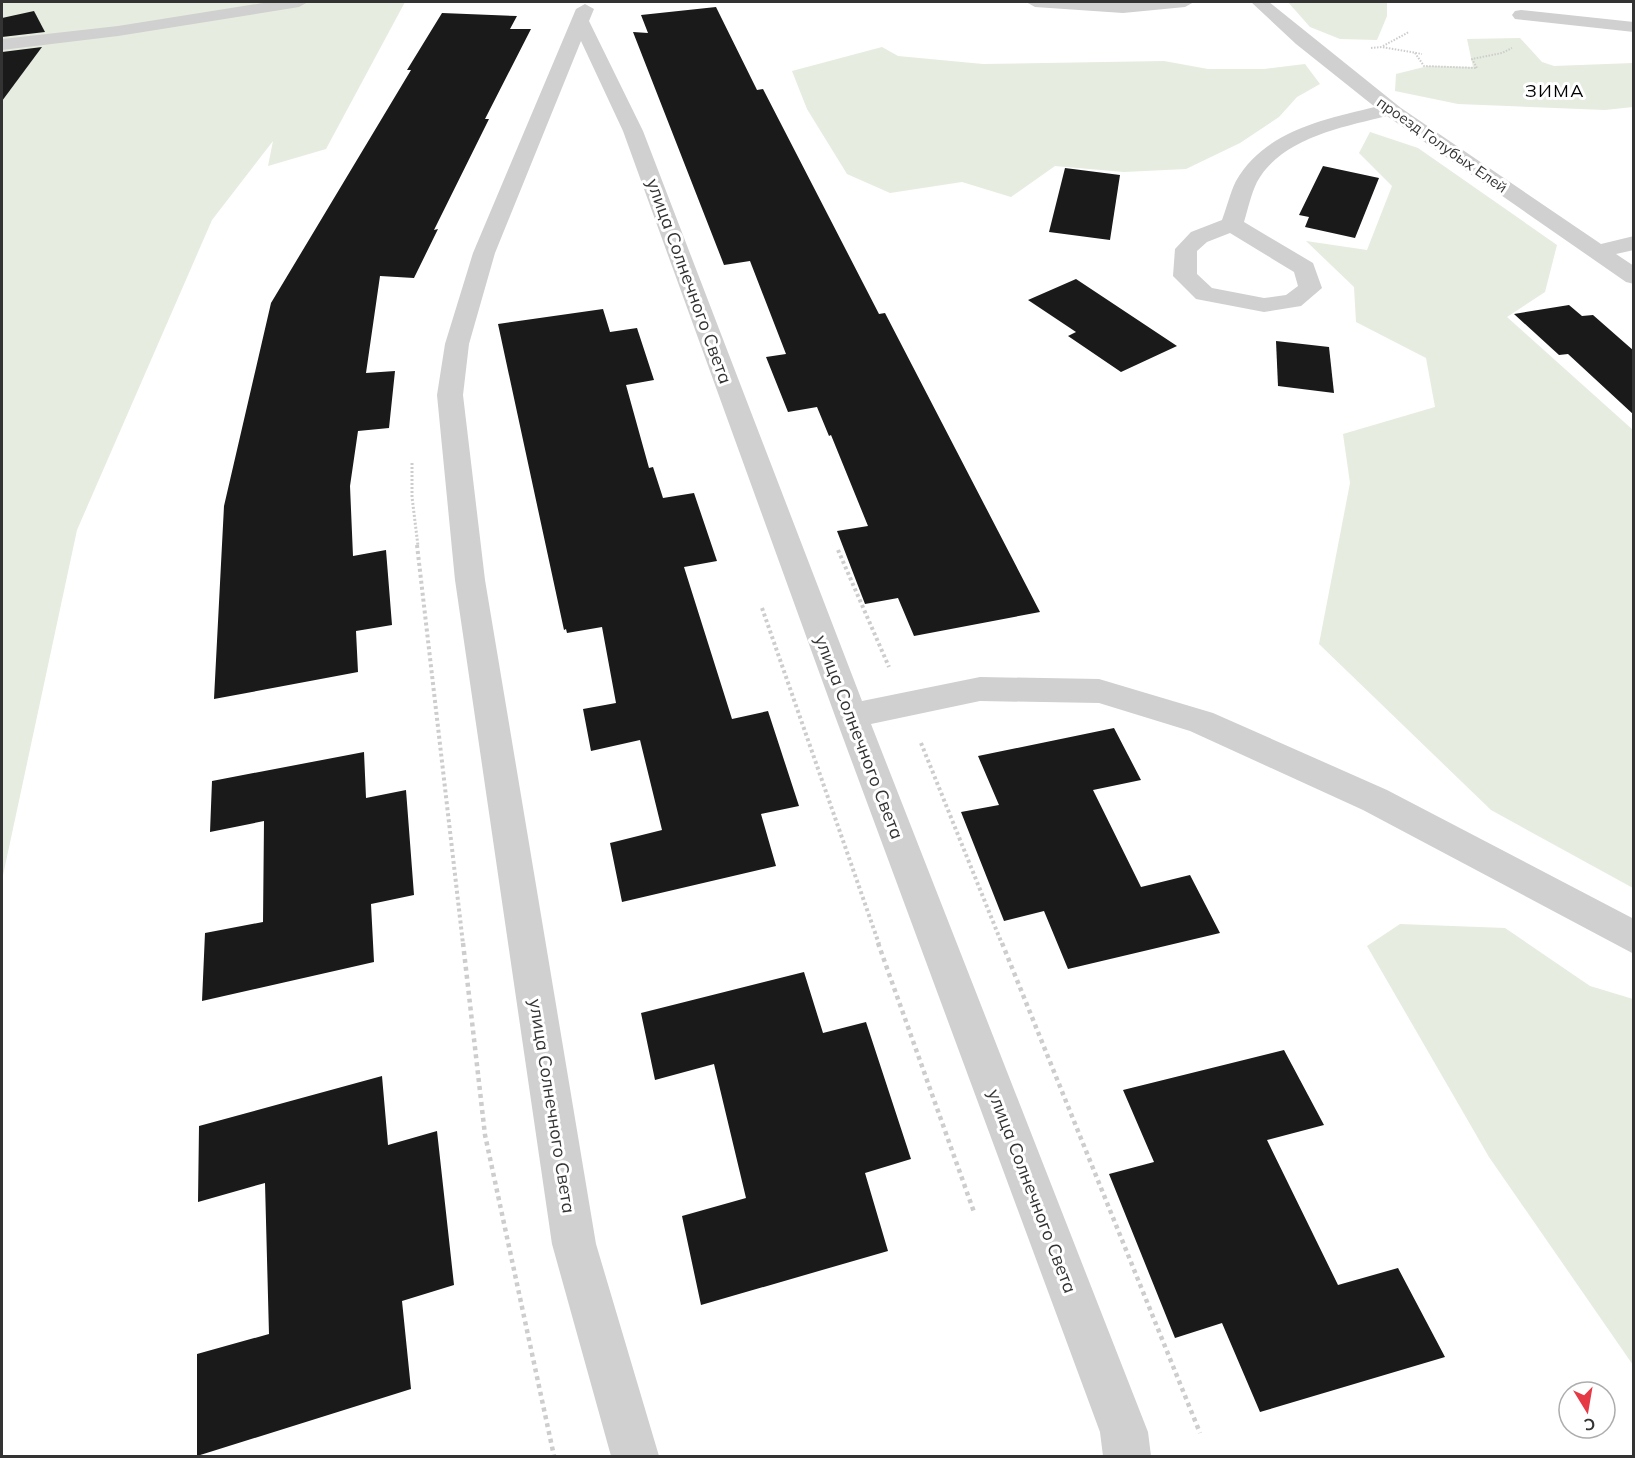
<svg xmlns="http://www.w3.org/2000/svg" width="1635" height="1458" font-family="Mulish,sans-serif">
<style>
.green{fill:#e6ecdf}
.building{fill:#1a1a1a}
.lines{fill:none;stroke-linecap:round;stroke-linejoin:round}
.path-far3{stroke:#cdcdcd;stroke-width:2;stroke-dasharray:1.5 1.5;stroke-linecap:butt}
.path-far2{stroke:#cdcdcd;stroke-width:3;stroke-dasharray:2 2;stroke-linecap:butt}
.path-far1{stroke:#cdcdcd;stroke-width:4;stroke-dasharray:3 3;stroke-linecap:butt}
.path{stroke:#cdcdcd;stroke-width:4.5;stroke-dasharray:4 4;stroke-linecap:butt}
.minor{fill:#d0d0d0;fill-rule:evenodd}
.labels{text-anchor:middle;stroke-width:6;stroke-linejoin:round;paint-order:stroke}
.far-street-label{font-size:15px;fill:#333;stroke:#fff}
.far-quarter-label{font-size:18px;letter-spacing:1.5px;fill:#000;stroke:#fff}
.street-label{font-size:18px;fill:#333;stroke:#fff}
</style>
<rect width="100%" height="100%" fill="#fff"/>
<g class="green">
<path d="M2,2H405L326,149L268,166L273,141L212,220L77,530L2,880Z"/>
<path d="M1288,2H1387V16L1377,40L1340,39L1310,27Z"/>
<path d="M1520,38L1542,62L1554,66L1633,63V107L1605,110L1458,104L1395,91L1396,74L1428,66L1473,67L1467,39Z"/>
<path d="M882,47L898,56L983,64L1164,61L1208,69H1264L1305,64L1320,84L1297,97L1279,117L1240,143L1186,169L1124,172L1055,166L1011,197L962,182L890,193L847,174L807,109L792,71Z"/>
<path d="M1370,132L1418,148L1557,245L1545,292L1507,317L1633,430V888L1491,810L1319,644L1350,483L1343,434L1435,407L1426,358L1356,322L1354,287L1306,241L1367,250L1392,186L1359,153Z"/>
<path d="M1400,924L1505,928L1590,986L1633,999V1365L1489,1157L1367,946Z"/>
</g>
<g class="building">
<path d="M716,7L757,90L763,89L879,314L885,313L1040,612L914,636L898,598L865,604L837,531L868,526L831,435L829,436L817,407L788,412L766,357L786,354L750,261L724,265L633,32L648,33L641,15Z"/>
<path d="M34,11L45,32L2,37V18Z"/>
<path d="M442,13L517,16L510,29H531L485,119H489L434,230L438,229L414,278L380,276L366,373L395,371L389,428L358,431L350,486L353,556L386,550L392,625L356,631L358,672L214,699L224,506L271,303L411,70H407Z"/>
<path d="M42,47L2,101V52Z"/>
<path d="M1323,166L1379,178L1355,238L1305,227L1309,217L1299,215Z"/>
<path d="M1065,168L1120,175L1110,240L1049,232Z"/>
<path d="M1076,279L1177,346L1121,372L1068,336L1076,332L1028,300Z"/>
<path d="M1569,305L1582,316L1593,315L1634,351V415L1568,354L1559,355L1514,314Z"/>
<path d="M603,309L610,332L637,328L654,380L626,385L649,468L653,467L663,498L694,493L717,561L684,567L732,719L768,711L799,806L761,814L776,866L622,902L610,843L662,830L640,740L591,751L583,709L616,703L602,627L567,633L566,629L564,630L498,324Z"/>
<path d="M1276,341L1329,347L1334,393L1278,386Z"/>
<path d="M1114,728L1141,780L1093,790L1141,887L1190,875L1220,933L1068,969L1044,911L1004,921L961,812L999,805L978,756Z"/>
<path d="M364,752L366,798L406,790L414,895L371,904L374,962L202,1001L205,933L263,922L264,821L210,832L212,781Z"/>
<path d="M804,972L823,1033L866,1022L911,1159L865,1173L888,1251L701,1305L682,1216L746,1198L714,1064L655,1080L641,1013Z"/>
<path d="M1284,1050L1324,1125L1267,1140L1338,1285L1398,1268L1445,1357L1260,1412L1222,1323L1175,1338L1109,1174L1154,1162L1123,1090Z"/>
<path d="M382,1076L388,1145L437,1131L454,1285L402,1301L411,1389L197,1456V1354L269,1334L265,1183L198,1202L199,1126Z"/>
</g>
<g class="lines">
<g class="path-far3">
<path d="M1383,46L1409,32"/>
<path d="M1371,48L1382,47L1422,54"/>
<path d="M1415,53L1424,66L1477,68L1472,59L1502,53L1512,48"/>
</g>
<path class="path-far2" d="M412,463V497L418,546"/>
<g class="path-far1">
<path d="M417,545L463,944"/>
<path d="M838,550L889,667"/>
<path d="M762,608L879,944"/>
<path d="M921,743L1002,944"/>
</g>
<g class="path">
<path d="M463,943L485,1135L554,1456"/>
<path d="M878,943L974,1212"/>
<path d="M1002,943L1200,1433"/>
</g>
<g class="minor">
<path d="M269,2H308L299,7L118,36L2,50V39L118,26Z"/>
<path d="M1026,2H1194L1185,7L1123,13L1035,7Z"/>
<path d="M1251,2H1269L1401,108L1601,244L1634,236V250L1616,254L1634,266V284L1626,282L1387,116C1343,127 1281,138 1257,182C1251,194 1248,209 1244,222L1313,263L1322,288L1301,306L1264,312L1196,299L1173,276L1175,249L1191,232L1222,220C1227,207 1230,193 1236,181C1264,131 1325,119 1375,107L1296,44ZM1230,233L1294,272L1298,286L1286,295L1264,298L1212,288L1197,274V251L1207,242Z"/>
<path d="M585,4L594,9L589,21L643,131L862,701L980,677L1099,679L1213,713L1387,790L1634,919V954L1363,810L1190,731L1099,703L980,701L871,724L1148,1432L1151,1456H1103L1100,1432L835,716L623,131L581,41L495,253L469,344L463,395L485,580L596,1244L659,1456H611L552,1244L455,580L437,395L445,344L473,253L576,9Z"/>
<path d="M1521,10L1634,22V32L1515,19L1512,15L1515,11Z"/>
</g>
</g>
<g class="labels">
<g class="far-street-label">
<text transform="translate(1442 145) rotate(35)" y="5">проезд Голубых Елей</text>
</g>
<g class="far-quarter-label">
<text x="1555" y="97">ЗИМА</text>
</g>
<g class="street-label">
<text transform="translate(689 281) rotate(70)" y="6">улица Солнечного Света</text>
<text transform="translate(859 737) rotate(69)" y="6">улица Солнечного Света</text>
<text transform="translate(552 1106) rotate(81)" y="6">улица Солнечного Света</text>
<text transform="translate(1032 1191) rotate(69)" y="6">улица Солнечного Света</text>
</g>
</g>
<rect width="1635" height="1458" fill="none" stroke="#333333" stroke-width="6"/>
<g transform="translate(1587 1410) rotate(169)"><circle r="28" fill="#ffffff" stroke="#adadad" stroke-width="1.5"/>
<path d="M0-4.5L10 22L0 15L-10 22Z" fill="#e63946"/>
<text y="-9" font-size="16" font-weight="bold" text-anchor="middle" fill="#333333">С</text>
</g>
</svg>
